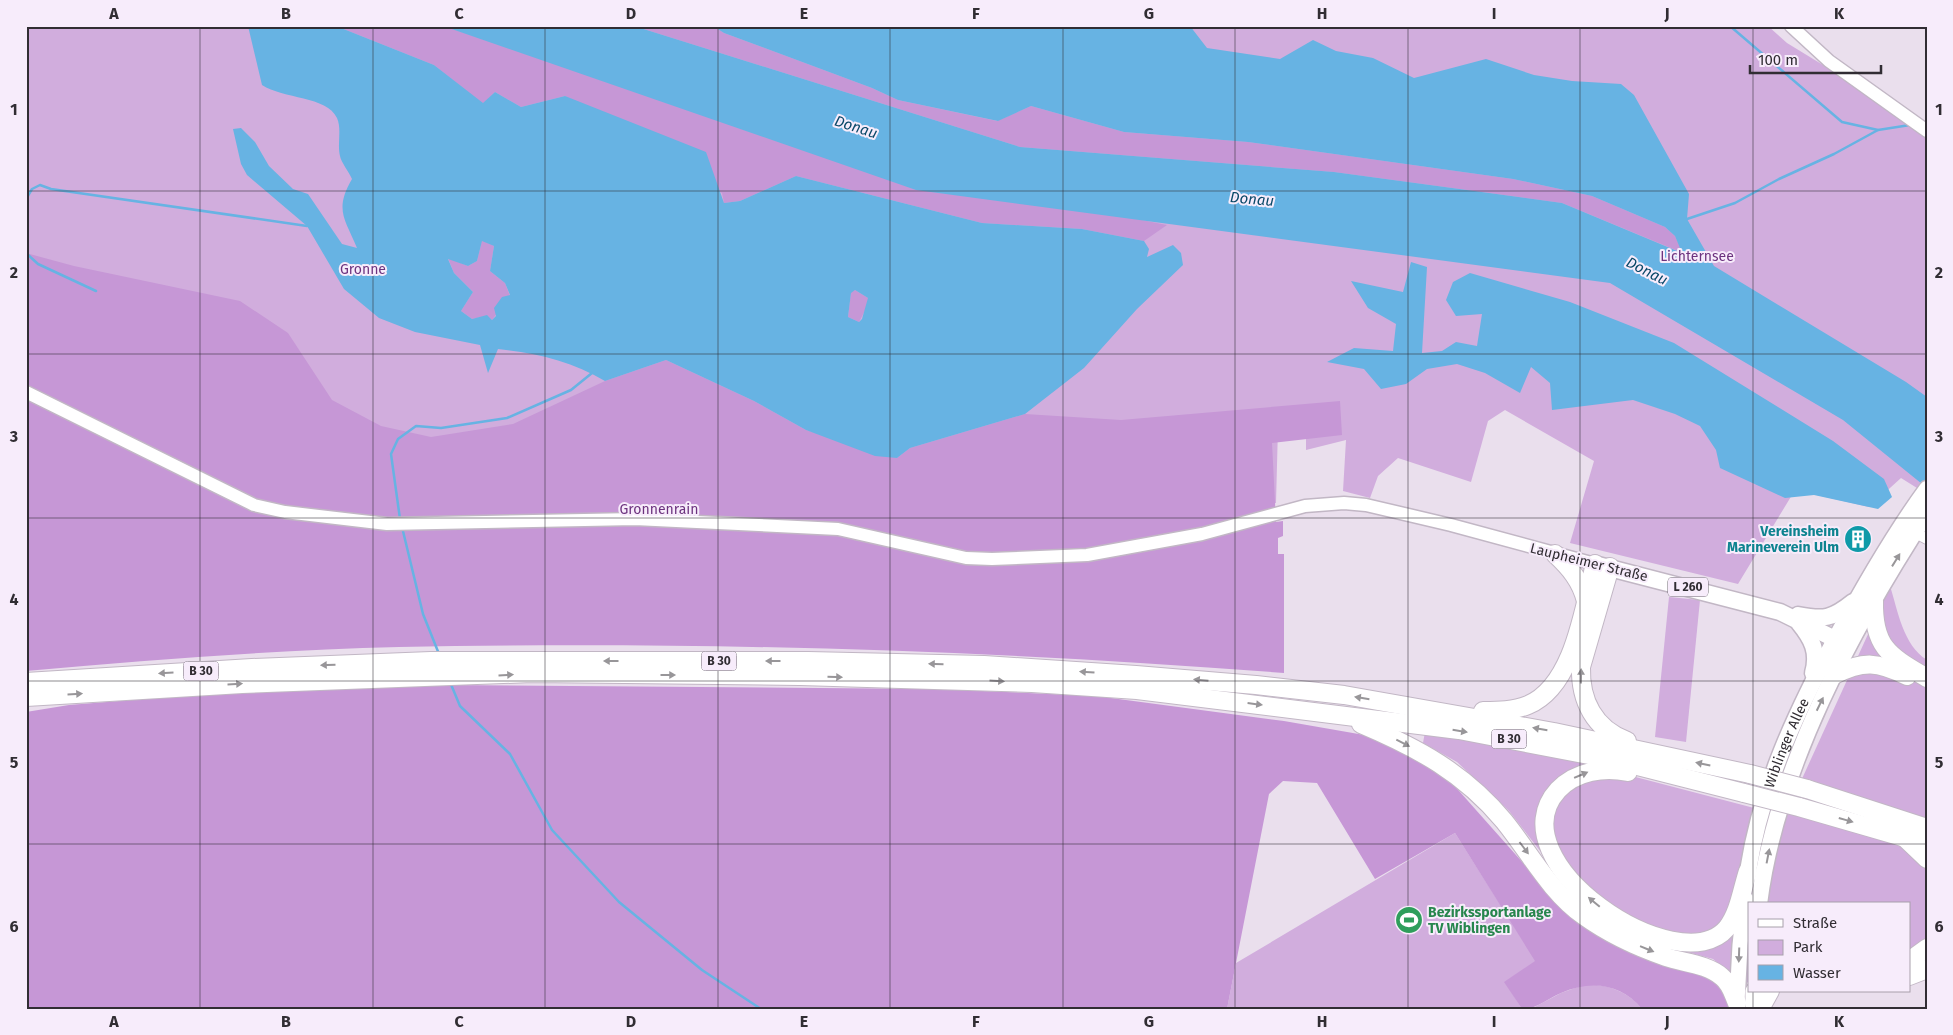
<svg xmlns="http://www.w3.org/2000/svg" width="1953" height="1035" font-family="'Fira Sans',sans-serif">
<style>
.green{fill:#d1addd}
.forest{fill:#c697d6}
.water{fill:#67b3e3;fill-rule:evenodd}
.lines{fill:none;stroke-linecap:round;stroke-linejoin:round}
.stream{stroke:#67b3e3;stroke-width:2.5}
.minor-casing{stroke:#c2b7c5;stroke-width:12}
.tertiary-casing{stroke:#c2b7c5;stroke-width:15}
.secondary-casing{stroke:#c2b7c5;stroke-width:18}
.primary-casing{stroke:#c2b7c5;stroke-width:19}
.trunk-casing{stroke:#c2b7c5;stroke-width:20}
.minor{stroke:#fff;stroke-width:10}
.tertiary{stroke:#fff;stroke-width:12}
.secondary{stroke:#fff;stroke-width:15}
.primary{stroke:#fff;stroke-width:16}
.trunk{stroke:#fff;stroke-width:18}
.trunk-bridge-casing{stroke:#c2b7c5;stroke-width:20;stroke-linecap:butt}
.trunk-bridge{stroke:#fff;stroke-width:18}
.oneway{fill:#989699}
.grid{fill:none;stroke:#312d33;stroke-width:1;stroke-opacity:0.55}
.labels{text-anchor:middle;stroke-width:4;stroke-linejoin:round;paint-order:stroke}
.shield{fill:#f7ecfb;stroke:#6c666f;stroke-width:1}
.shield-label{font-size:12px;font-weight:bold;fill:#312d33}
.park-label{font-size:14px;fill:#6c327e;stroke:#f7ecfb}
.culture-label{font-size:14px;font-weight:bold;fill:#0d838f;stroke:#f7ecfb;text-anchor:end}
.street-label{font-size:14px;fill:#312d33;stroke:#f7ecfb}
.leisure-label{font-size:14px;font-weight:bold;fill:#27864d;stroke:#f7ecfb;text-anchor:start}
.water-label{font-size:15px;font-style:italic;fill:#094868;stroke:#f7ecfb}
.neatline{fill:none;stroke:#312d33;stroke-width:2}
.grid-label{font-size:16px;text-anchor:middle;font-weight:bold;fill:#312d33}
</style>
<rect width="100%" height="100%" fill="#eadfed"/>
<g class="green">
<path d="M26,26H1768L1787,43L1841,76L1927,139V475L1917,488L1901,478L1869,507L1795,490L1738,584L1570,543L1594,461L1505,410L1488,421L1471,482L1398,458L1378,476L1370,498L1343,491L1346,440L1306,450V427H1278L1276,503L1041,547L26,383Z"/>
<path d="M1890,586C1898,611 1903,645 1927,660V963L1909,962V904H1749V983L1733,976L1713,959L1676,949L1613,924L1565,883L1509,811L1457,762L1423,743L1425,732L1586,761L1624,774L1785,816Z"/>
<path d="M1669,597L1700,600L1686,742L1655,737Z"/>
<path d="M1455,833L1536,961L1505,982L1522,1009H1227L1236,963Z"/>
<path d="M1586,984C1608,985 1628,991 1642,1009H1531L1561,993Z"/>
</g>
<g class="forest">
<path d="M336,26H443L505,46L1132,218L1167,225L1144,241L1082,229L982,223L796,176L740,201L724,203L722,193L565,96L521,107L495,92L483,104L434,65Z"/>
<path d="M634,26H713L724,33L872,88L898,100L997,121L1031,106L1124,132L1248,142L1513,179L1592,196L1665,227L1675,236L1683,253L1562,203L1334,172L1020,147Z"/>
<path d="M482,240L494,246L490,271L505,283L510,296L492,320L487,316L472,319L461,311L473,292L454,273L448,258L468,266L477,261Z"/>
<path d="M26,253L74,266L240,301L288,333L332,400L381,426L431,437L513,424L605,381L666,360L754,401L806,430L897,458L910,448L1025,414L1121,420L1340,401L1342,435L1272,443L1276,522L1283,521V536L1278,538V554H1284V673C990,650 694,641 399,647C274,650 150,660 26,671Z"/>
<path d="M855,290L868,298V305L859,322L848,317L851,292Z"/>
<path d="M331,684L935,689L1096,696L1284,721L1370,736L1444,774L1541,883L1700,970L1723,988L1729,1009H1642C1621,983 1590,980 1561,993C1547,999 1537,1009 1522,1009L1504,982L1535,961L1455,833L1375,879L1317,783L1283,781L1269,794L1227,1009H26V712L69,705Z"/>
</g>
<g class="water">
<path d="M248,26H336L434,65L483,103L495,92L521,107L565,96L706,152L724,203L740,201L796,176L982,223L1082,229L1144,241L1149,249L1147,257L1173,245L1181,253L1183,265L1137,309L1084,368L1025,414L910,448L897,458L875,456L806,430L754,401L666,360L605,381C572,361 536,353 498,349L488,373L480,345L415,332L379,318L344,289L307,226L247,175L241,164L233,129L241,128L255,142L269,166L293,189L308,194L342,244L357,248C345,219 334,210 352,179C349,172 341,162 340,156C337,144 342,129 337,118C327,96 283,99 262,85ZM482,241L494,246L490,271L505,283L510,295L502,297L494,308L496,316L492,320L487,315L472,319L461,311L473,292L454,273L448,259L468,266L477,261ZM855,290L868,298L862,319L859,322L848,317L851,293Z"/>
<path d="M443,26H634L1020,147L1334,172L1562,203L1682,253L1675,236L1665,227L1592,196L1513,179L1248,142L1124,132L1031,106L998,121L898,100L872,88L724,33L713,26H1190L1207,48L1280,59L1313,40L1336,51L1373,58L1414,78L1486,59L1534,75L1572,81L1621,84L1634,95L1689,194L1687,219L1714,266L1906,382L1927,397V488L1843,420L1610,283L916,190Z"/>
<path d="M1411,262L1427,267L1422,353L1442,351L1456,342L1477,346L1482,314L1456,316L1446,300L1453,282L1470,273L1570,302L1674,343L1833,441L1884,479L1892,497L1878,509L1814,495L1785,498L1720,468L1716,450L1700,426L1675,414L1633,400L1552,410L1550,383L1531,367L1520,393L1485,373L1457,364L1427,369L1406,384L1381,389L1364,369L1327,362L1354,348L1393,351L1396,324L1368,308L1351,281L1403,292Z"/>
</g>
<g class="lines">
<g class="stream">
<path d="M1730,26L1842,122L1878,130L1910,125"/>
<path d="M26,199L32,189L40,185L51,189L307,226"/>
<path d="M1687,219L1735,203L1779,179L1834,154L1878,130"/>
<path d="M26,253L38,264L96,291"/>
<path d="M400,519L391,454L398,439L416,426L441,428L507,418L571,390L592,373"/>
<path d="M402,527L423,614L439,654"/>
<path d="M450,682L460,706L510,754L552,830L619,902L702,970L761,1009"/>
</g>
<g class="minor-casing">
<path id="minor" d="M1910,530L1927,539"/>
</g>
<g class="tertiary-casing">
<g id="tertiary">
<path d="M1791,26L1829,61L1927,131"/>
<path d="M26,392L254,505L285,512L387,524L635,519L838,529L966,558L992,559L1087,555L1202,534L1305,506L1344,503L1366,505L1451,525L1595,564"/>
</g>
</g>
<g class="secondary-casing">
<g id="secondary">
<path d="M1737,1002L1740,945L1745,898"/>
<path d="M1753,1009V991"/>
</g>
</g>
<g class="primary-casing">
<g id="primary">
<path d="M1598,565L1780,612L1845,644"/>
<path d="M1798,615C1824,620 1832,619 1853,602"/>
<path d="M1799,623C1812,639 1819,652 1813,673"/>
<path id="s1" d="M1748,871C1761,787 1796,712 1836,638C1864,586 1892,537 1927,489"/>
<path d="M1759,904C1776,768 1853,627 1927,513"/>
</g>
</g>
<g class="trunk-casing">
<g id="trunk">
<path d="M1555,554C1570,568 1581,581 1586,601"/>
<path d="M1610,567L1581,667C1580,700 1594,729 1627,741"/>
<path d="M1874,601C1873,648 1890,656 1927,678"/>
<path d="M1834,675C1864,660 1878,662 1907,676"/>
<path d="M26,682L252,668L431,661H808L984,665L1136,675L1256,685L1344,695L1554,732L1750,774"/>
<path d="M26,697L242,684L532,673L800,676L1032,683L1137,690L1459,730L1610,759L1744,793"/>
<path d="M1483,711C1498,711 1514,711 1528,705C1574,686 1584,607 1595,564"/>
<path d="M1361,724C1418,748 1464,773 1504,821C1530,853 1550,892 1584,916C1609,934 1637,947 1666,957C1684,963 1707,964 1722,977C1731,984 1733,994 1737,1003"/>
<path d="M1628,772C1604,767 1576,771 1558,790C1493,861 1679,985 1727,928C1739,913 1742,889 1748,871"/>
<path d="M1807,789L1927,828"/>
<path d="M1799,807L1927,844"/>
<path d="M1906,839L1927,859"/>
<path d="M1909,961L1927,948"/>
<path d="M1909,976L1927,969"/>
<path d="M1760,1009L1770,991"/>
</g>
</g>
<use href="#minor" class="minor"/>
<use href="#tertiary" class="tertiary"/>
<use href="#secondary" class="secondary"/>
<use href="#primary" class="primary"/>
<use href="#trunk" class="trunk"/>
<g class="trunk-bridge-casing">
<g id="trunk-bridge">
<path d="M1750,774L1807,789"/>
<path d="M1744,793L1799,807"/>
</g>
</g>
<use href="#trunk-bridge" class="trunk-bridge"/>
</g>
<defs><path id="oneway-solid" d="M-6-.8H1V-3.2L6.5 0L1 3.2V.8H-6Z" transform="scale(1.25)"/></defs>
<g class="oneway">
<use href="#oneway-solid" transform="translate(1896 560) rotate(-58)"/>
<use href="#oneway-solid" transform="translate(611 661) rotate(-180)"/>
<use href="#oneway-solid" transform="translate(773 661) rotate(180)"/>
<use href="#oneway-solid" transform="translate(936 664) rotate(-179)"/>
<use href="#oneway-solid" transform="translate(328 665) rotate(178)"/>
<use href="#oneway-solid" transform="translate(1087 672) rotate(-176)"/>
<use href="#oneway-solid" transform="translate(166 673) rotate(177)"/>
<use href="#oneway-solid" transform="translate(506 675) rotate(-3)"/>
<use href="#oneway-solid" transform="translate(668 675)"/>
<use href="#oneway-solid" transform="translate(1581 676) rotate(-89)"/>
<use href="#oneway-solid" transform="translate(835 677) rotate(1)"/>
<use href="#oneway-solid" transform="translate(1201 680) rotate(-175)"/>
<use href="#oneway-solid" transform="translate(997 681) rotate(3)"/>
<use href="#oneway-solid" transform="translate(235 684) rotate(-3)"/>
<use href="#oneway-solid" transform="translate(75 694) rotate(-3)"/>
<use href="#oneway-solid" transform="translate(1362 698) rotate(-171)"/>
<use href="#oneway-solid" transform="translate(1255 704) rotate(7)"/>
<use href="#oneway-solid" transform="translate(1820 704) rotate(-64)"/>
<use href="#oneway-solid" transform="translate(1540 729) rotate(-170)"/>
<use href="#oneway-solid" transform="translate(1460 731) rotate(9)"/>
<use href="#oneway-solid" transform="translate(1403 743) rotate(27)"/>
<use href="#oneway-solid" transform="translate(1703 764) rotate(-168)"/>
<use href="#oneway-solid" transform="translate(1581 775) rotate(-23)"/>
<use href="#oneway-solid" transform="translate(1846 820) rotate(16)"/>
<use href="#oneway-solid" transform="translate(1524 848) rotate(53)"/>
<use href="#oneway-solid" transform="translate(1768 856) rotate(-79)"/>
<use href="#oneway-solid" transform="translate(1594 902) rotate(-140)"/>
<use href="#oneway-solid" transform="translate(1647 949) rotate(22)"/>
<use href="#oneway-solid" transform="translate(1739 955) rotate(92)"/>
</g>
<path class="grid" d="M200,26V1009M373,26V1009M545,26V1009M718,26V1009M890,26V1009M1063,26V1009M1235,26V1009M1408,26V1009M1580,26V1009M1753,26V904M26,191H1927M26,354H1927M26,518H1927M26,681H1927M26,844H1927M1753,991V1009"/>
<defs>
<g id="building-disc" transform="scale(1.4375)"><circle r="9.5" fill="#0f9aa8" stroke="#f7ecfb"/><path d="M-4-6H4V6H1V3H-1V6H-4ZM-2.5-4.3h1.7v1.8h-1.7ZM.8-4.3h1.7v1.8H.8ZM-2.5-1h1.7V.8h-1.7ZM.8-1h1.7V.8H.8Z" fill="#fff"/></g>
<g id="stadium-disc" transform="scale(1.4375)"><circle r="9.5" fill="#2e9e5b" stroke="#f7ecfb"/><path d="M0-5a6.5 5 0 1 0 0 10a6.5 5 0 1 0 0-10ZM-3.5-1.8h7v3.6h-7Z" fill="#fff"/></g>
</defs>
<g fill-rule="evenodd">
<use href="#building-disc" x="1858" y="539"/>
<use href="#stadium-disc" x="1409" y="920"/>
</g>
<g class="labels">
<g class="shield">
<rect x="1668" y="577.5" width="40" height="19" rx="4"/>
<rect x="701.5" y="651.5" width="35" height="19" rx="4"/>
<rect x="183.5" y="661.5" width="35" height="19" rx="4"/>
<rect x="1491.5" y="729.5" width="35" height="19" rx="4"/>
</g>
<g class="shield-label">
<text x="1688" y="591">L 260</text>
<text x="719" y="665">B 30</text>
<text x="201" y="675">B 30</text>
<text x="1509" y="743">B 30</text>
</g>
<g class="park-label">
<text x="1697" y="261">Lichternsee</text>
<text x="363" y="274">Gronne</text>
<text x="659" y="514">Gronnenrain</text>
</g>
<g class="culture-label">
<text x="1839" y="536">Vereinsheim<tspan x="1839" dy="16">Marineverein Ulm</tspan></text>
</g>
<g class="street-label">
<text transform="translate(1589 562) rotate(14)" y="5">Laupheimer Straße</text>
<text dy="5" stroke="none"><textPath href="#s1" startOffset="134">Wiblinger Allee</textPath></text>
</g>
<g class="leisure-label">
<text x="1428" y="917">Bezirkssportanlage<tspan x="1428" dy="16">TV Wiblingen</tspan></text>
</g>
<g class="water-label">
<text transform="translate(856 127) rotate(18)" y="5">Donau</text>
<text transform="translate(1252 199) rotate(5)" y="5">Donau</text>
<text transform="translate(1647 271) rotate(27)" y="5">Donau</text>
</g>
</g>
<rect width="1953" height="1035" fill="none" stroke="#f7ecfb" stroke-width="55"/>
<rect x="1748" y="902" width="162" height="90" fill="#f7ecfb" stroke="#a8a0ab"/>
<rect x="1758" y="919" width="25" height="8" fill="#ffffff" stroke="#a8a0ab"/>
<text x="1793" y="928" font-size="15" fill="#312d33">Straße</text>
<rect x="1758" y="940" width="25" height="15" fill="#d1addd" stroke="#a8a0ab"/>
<text x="1793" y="952" font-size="15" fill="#312d33">Park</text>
<rect x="1758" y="965" width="25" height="15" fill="#67b3e3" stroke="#a8a0ab"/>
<text x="1793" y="978" font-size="15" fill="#312d33">Wasser</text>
<path d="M1750 65v8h131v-8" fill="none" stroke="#312d33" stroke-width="2.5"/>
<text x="1758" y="65" font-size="15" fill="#312d33" stroke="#f7ecfb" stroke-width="4" paint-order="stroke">100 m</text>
<rect x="28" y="28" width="1898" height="980" class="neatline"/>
<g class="grid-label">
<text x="114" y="19">A</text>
<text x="286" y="19">B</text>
<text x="459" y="19">C</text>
<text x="631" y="19">D</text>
<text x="804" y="19">E</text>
<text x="976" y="19">F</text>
<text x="1149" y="19">G</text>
<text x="1322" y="19">H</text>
<text x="1494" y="19">I</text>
<text x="1667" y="19">J</text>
<text x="1839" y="19">K</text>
<text x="14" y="115">1</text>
<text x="1939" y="115">1</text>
<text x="14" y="278">2</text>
<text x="1939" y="278">2</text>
<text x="14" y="442">3</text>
<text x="1939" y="442">3</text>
<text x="14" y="605">4</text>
<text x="1939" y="605">4</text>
<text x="14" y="768">5</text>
<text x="1939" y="768">5</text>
<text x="14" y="932">6</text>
<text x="1939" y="932">6</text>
<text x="114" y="1027">A</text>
<text x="286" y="1027">B</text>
<text x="459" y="1027">C</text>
<text x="631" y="1027">D</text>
<text x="804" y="1027">E</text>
<text x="976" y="1027">F</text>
<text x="1149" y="1027">G</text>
<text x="1322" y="1027">H</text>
<text x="1494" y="1027">I</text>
<text x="1667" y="1027">J</text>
<text x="1839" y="1027">K</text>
</g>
</svg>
